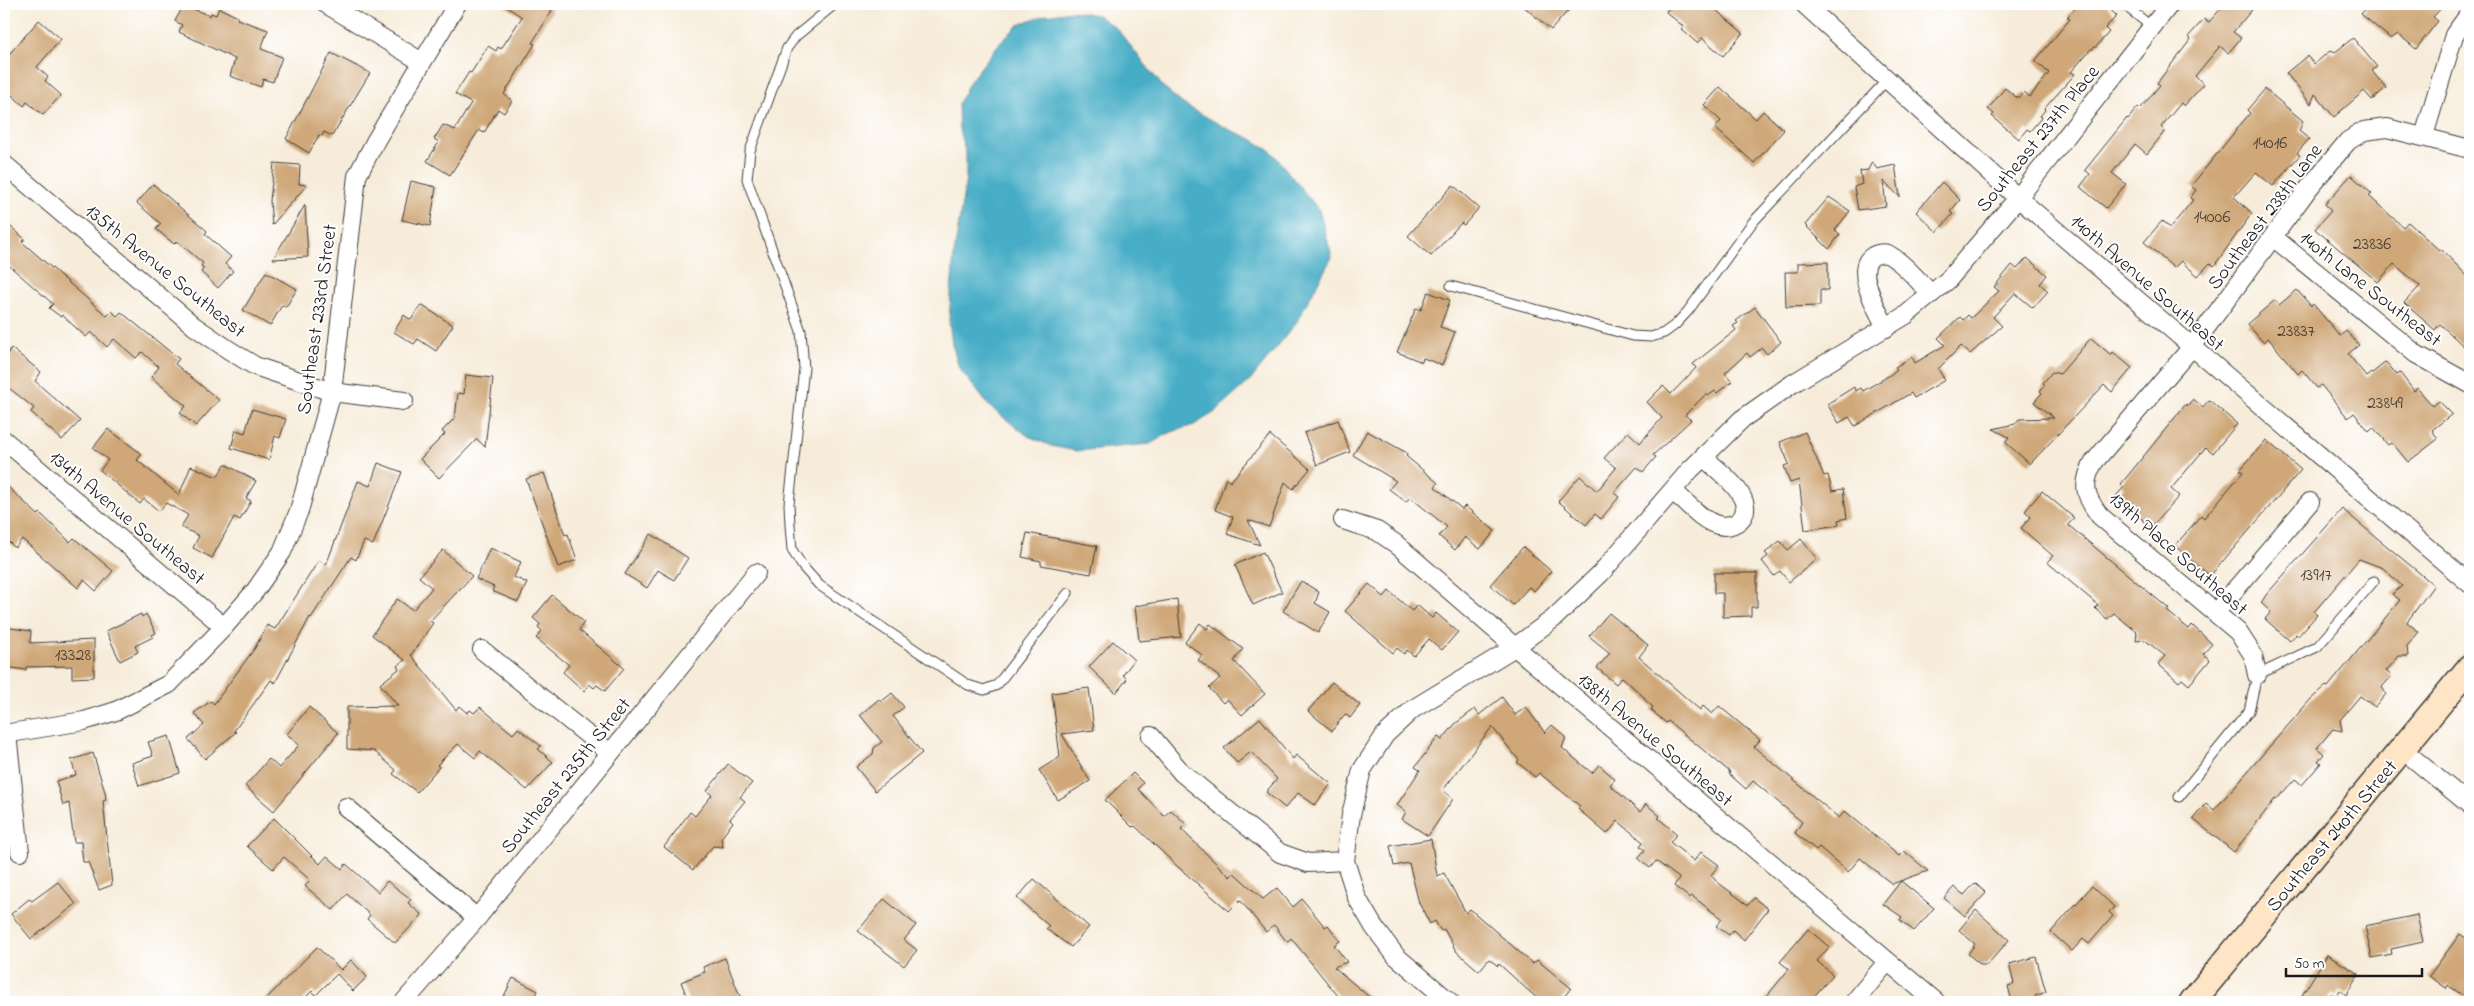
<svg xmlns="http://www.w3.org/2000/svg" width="2474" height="1006" font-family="'Indie Flower',sans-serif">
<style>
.water{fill:#47adc6;stroke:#326471}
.building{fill:#cfa778}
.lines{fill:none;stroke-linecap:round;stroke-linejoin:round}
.service-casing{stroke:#3d3b38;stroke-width:11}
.minor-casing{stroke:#3d3b38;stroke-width:20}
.secondary-casing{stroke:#3d3b38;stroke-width:28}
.service{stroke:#fff;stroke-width:9}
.minor{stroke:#fff;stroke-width:18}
.secondary{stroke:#fde5c5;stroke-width:25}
.labels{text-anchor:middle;stroke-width:4;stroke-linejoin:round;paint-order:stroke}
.number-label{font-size:18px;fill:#493f33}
.street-label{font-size:20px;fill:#1c1c1c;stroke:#fff}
</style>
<rect width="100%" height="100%" fill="#fff"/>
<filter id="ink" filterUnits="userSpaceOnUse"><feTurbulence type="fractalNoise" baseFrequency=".02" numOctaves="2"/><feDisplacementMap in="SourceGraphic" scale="10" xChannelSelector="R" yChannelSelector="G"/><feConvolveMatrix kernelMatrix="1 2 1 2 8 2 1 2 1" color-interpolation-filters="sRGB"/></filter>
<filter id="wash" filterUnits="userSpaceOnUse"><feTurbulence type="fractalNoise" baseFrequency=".0096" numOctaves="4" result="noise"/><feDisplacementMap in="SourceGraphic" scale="20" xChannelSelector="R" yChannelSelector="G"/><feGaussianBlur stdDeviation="1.12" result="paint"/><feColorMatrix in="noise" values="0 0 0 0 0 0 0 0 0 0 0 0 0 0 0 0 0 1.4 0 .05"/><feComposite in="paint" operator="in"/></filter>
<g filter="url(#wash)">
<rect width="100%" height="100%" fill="#f7ecda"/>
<path class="water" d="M1072,11L1097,15L1117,29L1164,88L1183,104L1228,129L1250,138L1271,151L1319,210L1332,257L1296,323L1250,381L1215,412L1194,425L1171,432L1150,444L1076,451L1051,446L1028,436L990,407L959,368L952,344L949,320L954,254L966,178V154L959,130L958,104L970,81L1002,40L1021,23L1046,15Z"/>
<g id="blocks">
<g class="building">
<path d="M502,4H554L550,10L552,11L532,43L535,44L504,94L512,101L504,113L498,109L484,133L479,130L450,175L427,161L439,142L434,139L443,125L455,130L471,103L455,94L469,72L471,73L488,46L496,51L498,47L501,49L522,17Z"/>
<path d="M1521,4H1574L1551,30Z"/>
<path d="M1672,4H1709L1743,33L1723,56L1702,38L1697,43L1681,29L1684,27L1666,12Z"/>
<path d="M2079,4H2104L2117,16L2105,28L2109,32L2097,46L2090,50L2071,72L2075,74L2044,109L2045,110L2040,116L2042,117L2030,131L2027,129L2019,139L1992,116L1994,114L1988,109L2005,88L2016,97H2019L2024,92L2030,97L2049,73L2035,61L2070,19L2067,17Z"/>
<path d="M2225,4H2257L2233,32L2241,38L2228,53L2220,46L2195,76L2204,84L2184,106L2181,103L2161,127L2165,131L2147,154L2135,144L2112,173L2126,184L2106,208L2080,187L2090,174L2085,170L2127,118L2128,119L2138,107L2140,109L2160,85L2157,83L2191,39L2188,37L2204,19L2209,22Z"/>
<path d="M2370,4H2445L2433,17L2438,21L2416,49L2398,34L2391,39L2361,14Z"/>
<path d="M184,5L210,16L211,13L216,15L219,8L238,17L237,19L268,30L261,49L282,57L273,82L263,79L261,87L230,76L235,59L179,32L182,25L175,21Z"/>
<path d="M39,20L61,39L37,67L48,77L45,81L61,95L43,115L27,102L24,106L4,88V60Z"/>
<path d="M2353,38L2377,67L2372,71L2386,88L2372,100L2364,91L2334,117L2315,94L2311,104L2286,73L2307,56L2314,64L2330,51L2334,53Z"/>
<path d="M331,53L370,73L332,136L324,132L322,136L319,135L309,153L286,139Z"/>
<path d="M1720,87L1756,119L1763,111L1784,130L1754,163L1715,128L1721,121L1704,105Z"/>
<path d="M2265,89L2303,121L2299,131L2309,139L2297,153L2300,155L2273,186L2256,172L2234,197L2252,213L2214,266L2210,263L2198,276L2181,261L2174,268L2144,242L2162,221L2170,228L2193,200L2190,198L2196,190L2191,186L2250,113L2247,110Z"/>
<path d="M1872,162L1877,169L1895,165L1900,197L1883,181L1886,206L1858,210L1854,187L1862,184L1860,171L1868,170Z"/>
<path d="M274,163L300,165L299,184L307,185L272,225L270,201Z"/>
<path d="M2351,175L2372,194L2369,196L2403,227L2408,222L2439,250L2441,249L2470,279V352L2440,324L2435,330L2404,303L2420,286L2394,264L2378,282L2315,229L2331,211L2325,204Z"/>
<path d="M411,181L436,187L430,226L402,220Z"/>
<path d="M1942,182L1960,200L1950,212L1953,214L1937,232L1916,212Z"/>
<path d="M153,184L207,231L205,234L231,257L225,264L233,271L218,288L201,272L204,268L201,266L203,263L177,241L174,244L156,229L161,224L137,203Z"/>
<path d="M1453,185L1479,208L1464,225L1461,223L1431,256L1408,236Z"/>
<path d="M1829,197L1850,211L1835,230L1840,234L1829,249L1805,225Z"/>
<path d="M305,205L308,257L273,259Z"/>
<path d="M4,221L25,239L22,242L107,316L112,311L117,316L121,312L179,359L175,364L219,400L196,426L180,413L186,406L151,377L159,367L142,352L136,358L114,339L107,347L91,332L86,337L62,315L61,317L49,308L53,304L4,261Z"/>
<path d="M2027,258L2047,275L2040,284L2048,291L2033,308L2015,293L1993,317L2002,326L1970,354L1961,346L1938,369L1945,380L1914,398L1911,393L1855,426L1849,417L1839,423L1827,404L1854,387L1856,391L1861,388L1863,391L1890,375L1897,369L1895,367L1912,357L1915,363L1945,345L1938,338L1960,317L1963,320L1968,315L1971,318L1999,291L1994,287L2012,265L2017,269Z"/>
<path d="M1828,262V290H1820V306L1786,307L1785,272H1798V263Z"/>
<path d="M266,272L297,289L286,307L282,305L270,326L243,310Z"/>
<path d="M2297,290L2311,306L2313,304L2340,336L2346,331L2359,345L2348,354L2367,377L2386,362L2397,375L2400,373L2414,391L2417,388L2433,406L2439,401L2452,414L2432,430L2438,439L2408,462L2394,445L2391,443L2388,445L2373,427L2369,431L2354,413L2348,418L2321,385L2317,388L2302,370L2298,374L2268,338L2263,342L2247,324L2275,300L2279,305Z"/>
<path d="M1428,292L1450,300L1440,327L1455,332L1442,365L1423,358L1422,362L1397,352L1416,308L1421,310Z"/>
<path d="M421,305L453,325L436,351L418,339L414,344L394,332L404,315L411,320Z"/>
<path d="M1755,307L1781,342L1767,354L1762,348L1750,357L1747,353L1725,373L1732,381L1717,393L1715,391L1708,396L1706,394L1685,415L1691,420L1653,455L1656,457L1643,472L1637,467L1614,493L1619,497L1601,519L1595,514L1586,525L1558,501L1580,476L1597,491L1616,468L1604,458L1628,432L1640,443L1662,418L1647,402L1663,386L1671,394L1696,368L1693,364L1736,330L1733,326L1738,323L1736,321Z"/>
<path d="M2091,338L2111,355L2113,352L2132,368L2112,392L2104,385L2030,464L2005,442L2009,437L1993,429L2015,424L2019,419L2054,418L2034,402L2042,393L2040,391L2045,385L2043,383L2052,372L2060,374Z"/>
<path d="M11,348L41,372L35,381L80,421L62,440L31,412L34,408L4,384V358Z"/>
<path d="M466,375L493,378L485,447L477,439L439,478L420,459L445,434L442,431L455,418L458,393L464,394Z"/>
<path d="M2193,399L2203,407L2209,400L2237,424L2213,453L2206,447L2171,489L2179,496L2151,527L2116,496L2124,487L2121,484L2186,404L2187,406Z"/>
<path d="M252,409L286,419L280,438L275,436L269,460L231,448L236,430L245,433Z"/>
<path d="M1338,420L1350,452L1317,465L1304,433Z"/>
<path d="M108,429L142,454L137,460L179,495L191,466L217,477L225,464L256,481L246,498L251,501L240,520L234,517L212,558L193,548L199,536L181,527L188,515L166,503L159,511L144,499L140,504L100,470L108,460L93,448Z"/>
<path d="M1367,431L1407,453L1406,456L1438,483L1435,487L1462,509L1465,506L1495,531L1480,549L1465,537L1455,550L1439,536L1447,527L1410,497L1406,502L1389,489L1396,481L1353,455Z"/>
<path d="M1805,432L1824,476L1828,475L1832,491L1843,489L1847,518L1838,520L1839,525L1805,530L1799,480L1790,483L1784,466L1789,464L1780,442Z"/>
<path d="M1270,435L1310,469L1293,489L1285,482L1269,527L1248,520L1260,545L1227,534L1233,517L1215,510L1226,478L1230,482Z"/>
<path d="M2266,440L2301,470L2210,576L2175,546L2201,515L2204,518L2243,472L2240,470Z"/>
<path d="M378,463L402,472L373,545L364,541L356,560L351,557L311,618L310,617L275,683L271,680L234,731L236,732L205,759L188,739L204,725L194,713L211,701L214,704L255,648L267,625L275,629L319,560L326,565L358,481L370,486Z"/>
<path d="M544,473L565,535L568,534L577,560L558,567L526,479Z"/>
<path d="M4,483L38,515L40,513L70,542L74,538L113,571L96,591L84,580L78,588L22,539L15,548L4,537Z"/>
<path d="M2042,491L2074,518L2068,525L2169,609L2167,611L2189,629L2192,625L2212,644L2203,654L2210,660L2189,685L2182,679L2179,682L2158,664L2165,656L2145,640L2136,641L2137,632L2114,613L2107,619L2095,608L2098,605L2047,562L2053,556L2021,528L2031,517L2025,511Z"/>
<path d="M2342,509L2434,585L2407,622L2419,632L2407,646L2408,656H2399L2386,671L2392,676L2382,687L2386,694L2375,707L2360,696L2340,720L2342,731L2333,729L2317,748L2324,754L2318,761L2321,763L2302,785L2295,779L2276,800L2275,799L2234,852L2193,819L2206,803L2214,810L2311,699L2326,686L2328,687L2400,600L2392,594L2402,586L2383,568L2359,559L2314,612L2317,615L2298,636L2296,634L2290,641L2265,619L2271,612L2261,603L2266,595Z"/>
<path d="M1027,533L1097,546L1091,574L1041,565V561L1022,557Z"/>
<path d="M651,534L688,558L674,580L658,570L647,588L625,574Z"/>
<path d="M1801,539L1817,559L1789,582L1780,571L1774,576L1762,561L1768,556L1765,553L1780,541L1788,550Z"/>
<path d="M1523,547L1551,571L1534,591L1529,587L1513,605L1490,585Z"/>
<path d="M490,548L521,562L514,577L527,583L518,602L492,591L494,587L476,579Z"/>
<path d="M443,550L472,576L430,621L433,623L411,655L456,710L459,706L467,713L470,710L474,713L480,707L513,734L518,728L541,746L538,749L553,762L527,790L480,751L475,758L458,744L437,765L439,767L417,792L393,774L396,770L374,751L347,749V707L398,706L380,684L399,669L397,666L405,660L372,635L397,599L413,610L432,588L419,577Z"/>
<path d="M1263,552L1282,592L1253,605L1235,565Z"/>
<path d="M1714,573H1757V607H1751V616L1723,617V593H1714Z"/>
<path d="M1301,581L1319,592L1315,603L1330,612L1318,633L1283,611Z"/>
<path d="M1369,584L1384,597L1389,591L1412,611L1417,605L1432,618L1436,613L1458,632L1442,650L1429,639L1414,656L1407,650L1404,654L1397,648L1393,653L1345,611Z"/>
<path d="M552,595L584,622L579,630L624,668L605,691L597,685L594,688L589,684L584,691L563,672L569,665L536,638L542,631L538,627L540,624L533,618Z"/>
<path d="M1177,599L1181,637L1139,641L1135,606Z"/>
<path d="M1609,613L1648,645L1639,657L1700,710L1703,706L1712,714L1719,706L1760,740L1754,747L1839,818L1845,811L1899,856L1904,851L1928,871L1892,884L1860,858L1848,872L1819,847L1816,850L1795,833L1802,822L1753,781L1746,789L1729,774L1730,772L1668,721L1666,723L1651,710L1653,707L1644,699L1645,698L1622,677L1616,684L1597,668L1610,653L1589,636Z"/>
<path d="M141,614L142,617L146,614L156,633L152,635L153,637L135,646L138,652L120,661L106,631Z"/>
<path d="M1200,623L1207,629L1210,624L1243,649L1234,661L1265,694L1242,715L1227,699L1223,703L1209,688L1220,678L1198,660L1202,655L1185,642Z"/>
<path d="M4,627L31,631L30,643L94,640V677L72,678V666L26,667V670L5,667L7,653L4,652Z"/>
<path d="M1113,641L1134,660L1123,675L1127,679L1116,693L1089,667Z"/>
<path d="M1332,682L1360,705L1350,718L1345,714L1332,731L1308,711Z"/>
<path d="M1089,688L1094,730L1062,734L1090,781L1058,800L1039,770L1060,757L1052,693Z"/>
<path d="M892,693L904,707L893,716L922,753L875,791L856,767L873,754L874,748L882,742L860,715L879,699L881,702Z"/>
<path d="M1502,697L1515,715L1526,707L1545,733L1552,725L1566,737L1562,748L1592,773L1599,765L1615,779L1610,785L1640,812L1646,804L1660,816L1658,818L1677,834L1670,842L1694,861L1701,852L1719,865L1711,875L1716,881L1748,905L1754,898L1768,909L1744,940L1733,930L1729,935L1716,926L1722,919L1692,896L1690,898L1674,886L1679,878L1656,861L1650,868L1638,858L1645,850L1640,846L1643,842L1618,821L1607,834L1578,809L1580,806L1539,773L1535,777L1517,762L1519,760L1492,727L1443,790L1453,799L1428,836L1402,819L1406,812L1397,805L1420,770L1415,767L1438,737L1442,740L1455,724L1475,709L1479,715Z"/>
<path d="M309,707L338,733L274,811L245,786L269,759L279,768L299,745L287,734Z"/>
<path d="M1260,718L1293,759L1296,755L1331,784L1315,805L1298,793L1285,808L1266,792L1277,779L1251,752L1237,763L1224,748Z"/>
<path d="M169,736L180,773L139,786L132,763L153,756L148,742Z"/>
<path d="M93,753L105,792L106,800L103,801L112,885L99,890L88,862H83L81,842H74L69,803L63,805L56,781L76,775L71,760Z"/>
<path d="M728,764L752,783L740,797L745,801L730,819L733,822L721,838L723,847L713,846L693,870L664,847L690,812L695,816L712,795L707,791Z"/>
<path d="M1133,773L1143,783L1138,789L1164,816L1171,810L1186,824L1181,829L1230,877L1234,873L1263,899L1277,888L1293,907L1302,899L1325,927L1328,925L1340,941L1334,945L1347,962L1334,967L1375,1002H1343L1291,938L1287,942L1274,925L1266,932L1240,900L1229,911L1177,866L1135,826L1132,827L1105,800Z"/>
<path d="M274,818L320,864L327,856L342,869L346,864L378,892L387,881L411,899L408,903L422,915L395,943L367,919L370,915L347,894L333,910L305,886L310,880L284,857L273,869L247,846Z"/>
<path d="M1431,839L1437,876L1444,873L1466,913L1470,909L1533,964L1537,960L1571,988L1560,1002H1541L1499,964L1498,966L1489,959L1479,971L1456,951L1444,929L1441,931L1435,921L1430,924L1419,903L1409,863L1394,866L1390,846Z"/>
<path d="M1034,879L1089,927L1071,947L1046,929L1049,926L1017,898Z"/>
<path d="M1901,881L1934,908L1914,931L1900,920L1902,917L1883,904Z"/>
<path d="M58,882L76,904L31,939L11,914L29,899L32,901Z"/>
<path d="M1975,883L1986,893L1965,916L1944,898L1954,887L1964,895Z"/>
<path d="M2092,886L2114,907L2109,912L2113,916L2089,944L2083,939L2072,951L2051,932Z"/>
<path d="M884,899L916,925L904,940L917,950L904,966L858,931Z"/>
<path d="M1976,910L2009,940L1987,965H1981L1968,954L1975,944L1959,930Z"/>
<path d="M2417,915L2423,942L2391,949L2392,954L2372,958L2365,926Z"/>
<path d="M1808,929L1829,947L1817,961L1833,975L1809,1002H1762L1789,969L1780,962Z"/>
<path d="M2460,934L2470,941V1001L2448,985L2446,988L2429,976Z"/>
<path d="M317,947L341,970L351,960L367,977L353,991L337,974L316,995L312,991L301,1002H263Z"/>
<path d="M2327,955L2359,974L2346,995L2340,990L2336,996L2331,994L2326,1002H2309L2301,997Z"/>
<path d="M2036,957L2046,992L2035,996L2036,1000L2012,1002L2008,986L2014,984L2009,964Z"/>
<path d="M725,958L741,999L732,1002H689L681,982L705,972L703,967Z"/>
<path d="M513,978L538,991L532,1002H501Z"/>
</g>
</g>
</g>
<g filter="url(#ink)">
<use href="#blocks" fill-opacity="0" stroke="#3d3b38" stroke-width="1"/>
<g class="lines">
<g class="service-casing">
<g id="service">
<path d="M835,4L796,36L787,48L750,151L747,179L801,331L804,368L789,504L790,525L792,550L803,567L819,585L968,685L984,690L997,685L1068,593"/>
<path d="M2123,4L2152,27"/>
<path d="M1451,286L1633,336L1651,337L1664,333L1675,325L1688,311L1752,223L1888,79"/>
<path d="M2179,797L2249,711L2257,675L2317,647L2374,581"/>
</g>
</g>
<g class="minor-casing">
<g id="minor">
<path d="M326,4L422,62"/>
<path d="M1804,4L2018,198L2470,584"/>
<path d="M2424,136L2454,35L2470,13"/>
<path d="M4,164L194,326L229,350L255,366L332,392L404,401"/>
<path d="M2273,237L2416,354L2470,384"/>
<path d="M1886,328C1879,312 1852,269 1873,256C1879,253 1885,252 1891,256C1906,265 1919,282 1931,294"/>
<path d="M4,440L224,627"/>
<path d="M1673,491C1685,501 1702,521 1718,525C1726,527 1734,525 1740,520C1760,500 1716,469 1703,457"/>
<path d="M1343,520L1377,531L1396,544L1515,647L1936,1002"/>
<path d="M2216,612L2310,502"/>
<path d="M482,650L610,753"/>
<path d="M2257,675L2253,655L2238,632L2100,516C2085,497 2081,484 2094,462L2191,348L2308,189L2348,141L2364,131L2387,128L2470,149"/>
<path d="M4,734L84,721L116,711L169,684L224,627L255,591L282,552L299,511L332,392L357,176L376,140L457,4"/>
<path d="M7,734L20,852"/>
<path d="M1151,736L1182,773L1280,853L1308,863L1345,861"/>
<path d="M2403,750L2470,805"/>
<path d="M346,807L477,918"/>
<path d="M404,1002L477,918L756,573"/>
<path d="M1450,1002L1396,956L1374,927L1357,898L1345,861L1351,815L1362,770L1385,735L1413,709L1515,647L1553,619L1601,573L1690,470L1742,419L1792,384L1906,315L1948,280L2018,198L2170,4"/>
<path d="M1854,1002L1887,962"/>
</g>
</g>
<g class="secondary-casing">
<path id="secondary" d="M2192,1002L2470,667"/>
</g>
<use href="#service" class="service"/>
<use href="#minor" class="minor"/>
<use href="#secondary" class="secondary"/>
</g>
</g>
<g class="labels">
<g class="number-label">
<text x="2270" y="148">14016</text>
<text x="2212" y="222">14006</text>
<text x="2372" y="249">23836</text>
<text x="2296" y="336">23837</text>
<text x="2385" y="408">23849</text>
<text x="2316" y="580">13917</text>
<text x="73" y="660">13328</text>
</g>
<g class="street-label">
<text transform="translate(2037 138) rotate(-51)" y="7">Southeast 237th Place</text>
<text transform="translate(2264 216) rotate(-53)" y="7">Southeast 238th Lane</text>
<text transform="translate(166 270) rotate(39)" y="7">135th Avenue Southeast</text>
<text transform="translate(2148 282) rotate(41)" y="7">140th Avenue Southeast</text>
<text transform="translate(2371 288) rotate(38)" y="7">140th Lane Southeast</text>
<text transform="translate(316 319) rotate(-82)" y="7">Southeast 233rd Street</text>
<text transform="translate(128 517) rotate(40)" y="7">134th Avenue Southeast</text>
<text transform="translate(2179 553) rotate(41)" y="7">139th Place Southeast</text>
<text transform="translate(1656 739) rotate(40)" y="7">138th Avenue Southeast</text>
<text transform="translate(565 775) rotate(-51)" y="7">Southeast 235th Street</text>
<text transform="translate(2331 835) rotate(-50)" y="7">Southeast 240th Street</text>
</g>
</g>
<rect width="2474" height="1006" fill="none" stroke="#fff" stroke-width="20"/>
<path d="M2286 968v8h136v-8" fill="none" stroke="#1c1c1c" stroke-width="2.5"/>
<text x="2294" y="968" font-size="15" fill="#1c1c1c" stroke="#ffffff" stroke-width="4" paint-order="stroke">50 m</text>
</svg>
